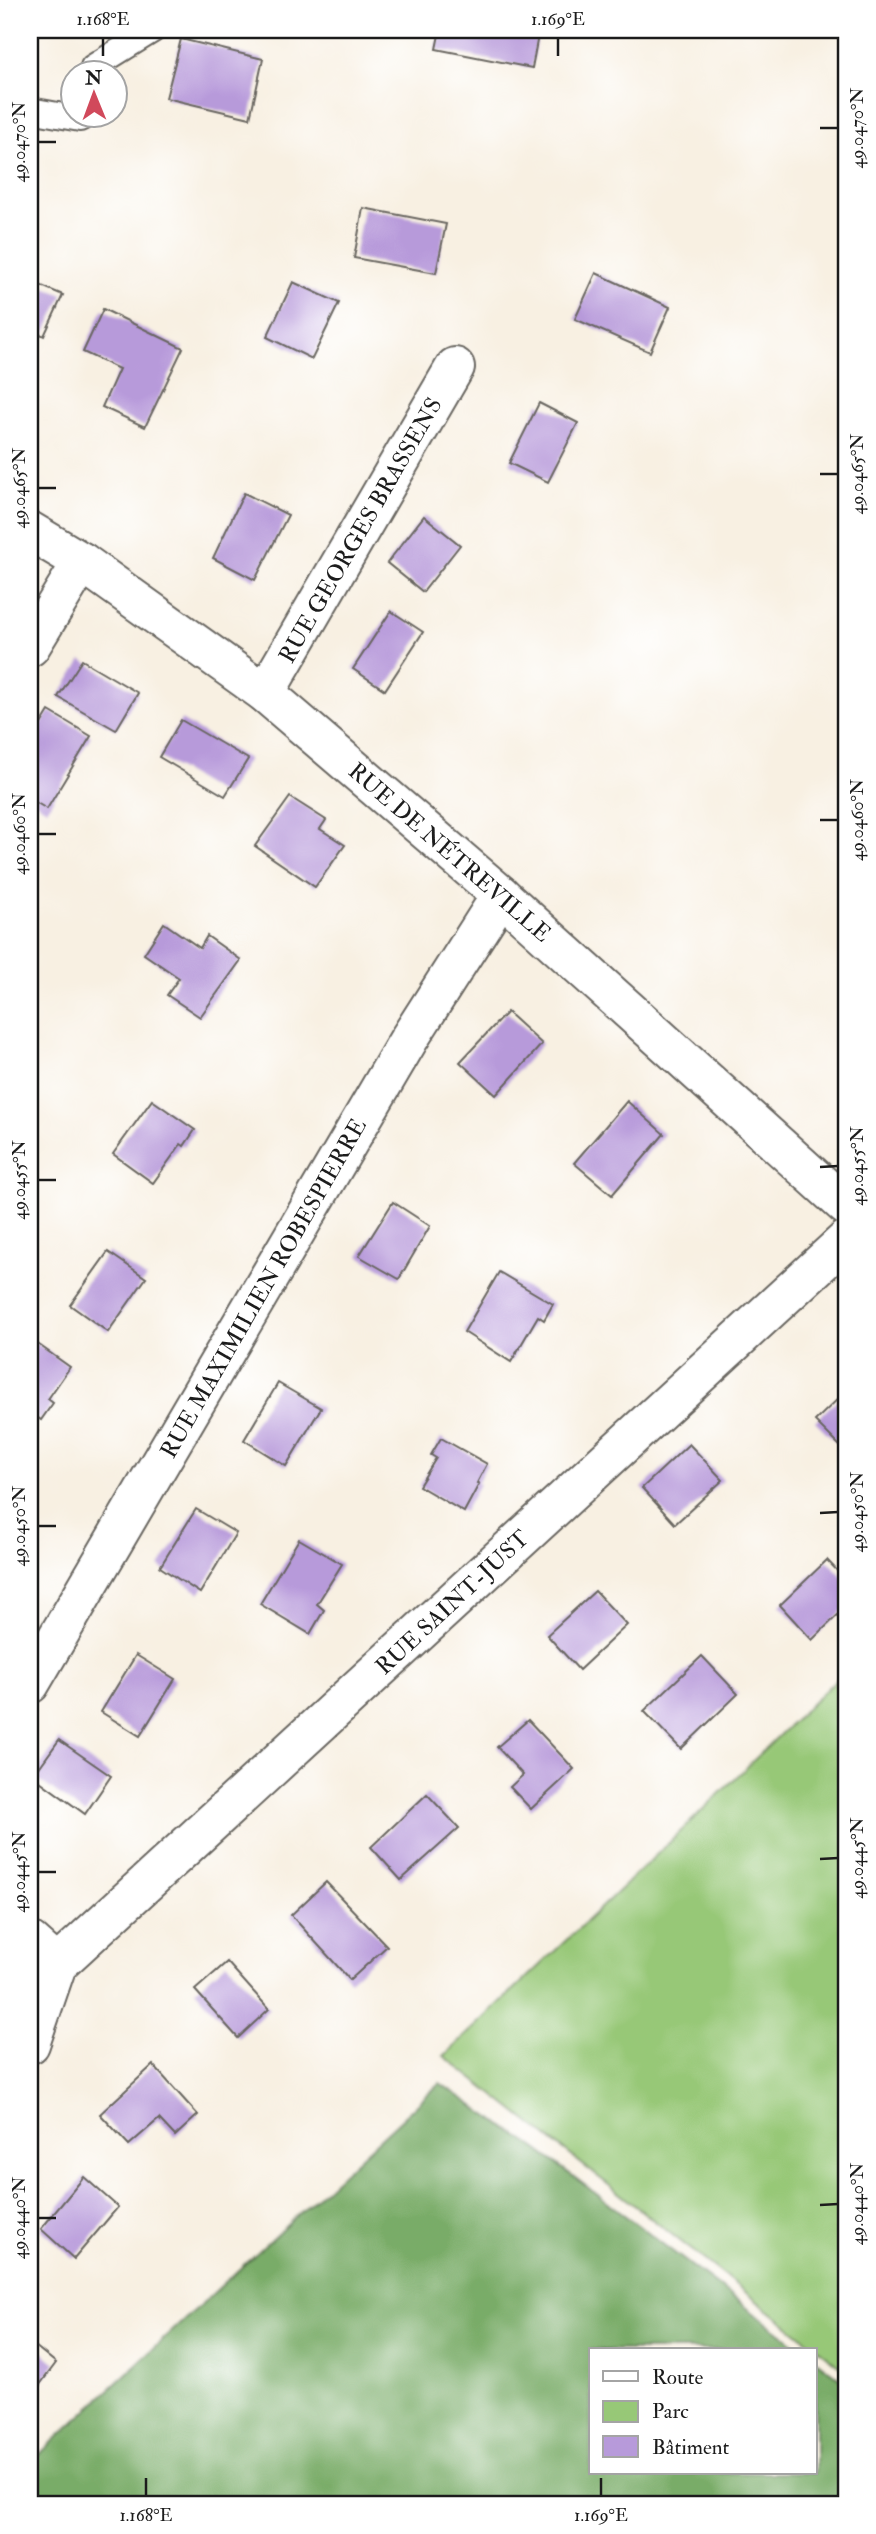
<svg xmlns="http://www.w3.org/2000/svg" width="876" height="2534" font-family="'IM FELL Double Pica',serif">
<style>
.green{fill:#97c877;stroke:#5a724a;stroke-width:2}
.forest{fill:#79ac68;stroke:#4a6442;stroke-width:2}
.building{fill:#b79ada}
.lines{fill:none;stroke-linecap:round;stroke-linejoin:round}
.service-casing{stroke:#696661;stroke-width:28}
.minor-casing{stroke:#696661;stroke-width:42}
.tertiary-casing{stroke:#696661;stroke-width:42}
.service{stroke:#fff;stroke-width:24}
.minor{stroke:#fff;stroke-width:38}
.tertiary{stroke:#fff;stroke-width:38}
.ticks{fill:none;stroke:#1c1c1c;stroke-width:2.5}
.labels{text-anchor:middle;stroke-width:5;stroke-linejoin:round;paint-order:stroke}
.street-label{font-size:23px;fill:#1c1c1c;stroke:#fff}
.neatline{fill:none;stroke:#1c1c1c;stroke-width:2.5}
.ticks-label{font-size:18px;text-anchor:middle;fill:#1c1c1c}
</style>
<rect width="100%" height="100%" fill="#fff"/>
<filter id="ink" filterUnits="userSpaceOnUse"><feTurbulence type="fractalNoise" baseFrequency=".0143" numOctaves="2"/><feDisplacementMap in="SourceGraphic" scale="14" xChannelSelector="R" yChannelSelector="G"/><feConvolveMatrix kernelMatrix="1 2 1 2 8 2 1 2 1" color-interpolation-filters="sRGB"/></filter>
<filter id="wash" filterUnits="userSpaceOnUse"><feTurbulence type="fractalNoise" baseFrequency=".00686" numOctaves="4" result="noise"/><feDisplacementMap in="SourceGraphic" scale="28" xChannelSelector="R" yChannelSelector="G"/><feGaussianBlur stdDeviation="1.57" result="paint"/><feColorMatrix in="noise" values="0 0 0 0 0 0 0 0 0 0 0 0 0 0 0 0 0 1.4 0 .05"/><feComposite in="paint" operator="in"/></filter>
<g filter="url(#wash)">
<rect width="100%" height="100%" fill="#f8f0e2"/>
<path class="green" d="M846,1670V2371L444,2056L672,1840Z"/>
<path class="forest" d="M440,2083L537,2149L803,2350H591V2473H815V2359L846,2383V2504H30V2463Z"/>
<g id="blocks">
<g class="building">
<path d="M440,30H539L532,68L436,49Z"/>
<path d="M181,39L263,59L250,118L166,98Z"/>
<path d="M363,208L446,224L436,273L354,258Z"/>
<path d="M596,273L670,307L650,352L575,319Z"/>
<path d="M30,281L63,295L44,336L30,329Z"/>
<path d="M293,282L339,303L312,359L267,337Z"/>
<path d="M103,309L183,348L145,427L102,407L119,369L83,352Z"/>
<path d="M539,403L578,423L548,482L509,463Z"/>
<path d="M244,493L288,515L255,580L213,558Z"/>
<path d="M424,516L460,545L423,592L387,563Z"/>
<path d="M391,611L423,632L385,690L353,669Z"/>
<path d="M82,660L138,693L116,730L58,697Z"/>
<path d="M49,711L91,736L47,809L30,799V742Z"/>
<path d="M181,720L248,759L225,796L159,757Z"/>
<path d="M290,797L326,820L320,829L345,845L315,887L255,846Z"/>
<path d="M164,923L200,948L207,936L241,960L200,1017L167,995L179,978L144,954Z"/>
<path d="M507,1012L542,1044L496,1095L460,1062Z"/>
<path d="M152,1100L195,1130L184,1146L181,1144L153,1183L113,1154Z"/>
<path d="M627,1101L664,1134L612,1195L574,1163Z"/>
<path d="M393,1202L430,1226L399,1279L359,1256Z"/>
<path d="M108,1252L146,1278L108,1332L70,1305Z"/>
<path d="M499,1272L553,1304L544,1320L538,1316L511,1362L464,1332Z"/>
<path d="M32,1340L70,1367L48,1399L53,1403L41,1420L30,1412Z"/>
<path d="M278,1383L321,1408L286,1466L244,1440Z"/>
<path d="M846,1391V1452L815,1421Z"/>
<path d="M441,1438L487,1464L477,1483L479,1484L464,1512L419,1486L436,1458L431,1455Z"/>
<path d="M689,1444L723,1480L675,1524L642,1488Z"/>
<path d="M196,1509L236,1533L200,1593L160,1567Z"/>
<path d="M299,1539L342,1564L317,1604L324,1610L310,1634L260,1604Z"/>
<path d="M827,1560L846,1580V1607L812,1640L780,1605Z"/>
<path d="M595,1591L627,1625L579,1670L547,1635Z"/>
<path d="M136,1655L175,1679L140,1736L101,1712Z"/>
<path d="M702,1656L738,1694L681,1749L644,1711Z"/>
<path d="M528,1720L574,1769L531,1809L510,1787L523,1775L497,1747Z"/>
<path d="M59,1740L111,1776L85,1814L33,1776Z"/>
<path d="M427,1794L459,1828L401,1880L371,1847Z"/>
<path d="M326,1882L387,1946L350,1980L291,1915Z"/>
<path d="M227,1962L269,2009L238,2038L195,1990Z"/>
<path d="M153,2065L198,2115L175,2136L159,2119L129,2145L100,2114Z"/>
<path d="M84,2177L118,2207L74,2259L41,2229Z"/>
<path d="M30,2342L56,2363L30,2398Z"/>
</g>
</g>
</g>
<g filter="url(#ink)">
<use href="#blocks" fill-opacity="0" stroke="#696661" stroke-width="2"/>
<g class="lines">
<g class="service-casing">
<g id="service">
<path d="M91,74L93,67L153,30"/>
<path d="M30,110L80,119L81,116"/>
</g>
</g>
<g class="minor-casing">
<g id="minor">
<path d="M30,647L82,562"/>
<path d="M265,693L455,367"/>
<path d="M30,1684L409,1039L501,895"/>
<path d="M30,1941L57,1965"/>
<path d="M30,2044L57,1965L846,1240"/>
</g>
</g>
<g class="tertiary-casing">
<path id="tertiary" d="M30,531L82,562L265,693L501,895L846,1206"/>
</g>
<use href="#service" class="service"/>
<use href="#minor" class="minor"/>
<use href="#tertiary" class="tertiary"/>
</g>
</g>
<path class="ticks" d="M103,38V56M558,38V56M820,128H838M38,142H56M820,474H838M38,488H56M820,820H838M38,834H56M820,1167L838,1166M38,1180H56M820,1513L838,1512M38,1526H56M820,1859L838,1858M38,1872H56M820,2205L838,2204M38,2218H56M146,2478V2496M601,2478V2496"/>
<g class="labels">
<g class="street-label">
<text transform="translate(360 530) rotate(-60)" y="8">RUE GEORGES BRASSENS</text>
<text transform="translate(450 852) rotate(41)" y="8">RUE DE NÉTREVILLE</text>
<text transform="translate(263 1288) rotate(-60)" y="8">RUE MAXIMILIEN ROBESPIERRE</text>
<text transform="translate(452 1602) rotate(-43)" y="8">RUE SAINT-JUST</text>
</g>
</g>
<rect width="876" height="2534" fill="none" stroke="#fff" stroke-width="77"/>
<rect x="589" y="2348" width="228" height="126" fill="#ffffff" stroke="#a4a4a4" stroke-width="2"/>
<rect x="603" y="2371" width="35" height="10" fill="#ffffff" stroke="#a4a4a4" stroke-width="2"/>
<text x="652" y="2384" font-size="21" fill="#1c1c1c">Route</text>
<rect x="603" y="2401" width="35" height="21" fill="#97c877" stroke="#a4a4a4" stroke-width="2"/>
<text x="652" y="2418" font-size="21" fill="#1c1c1c">Parc</text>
<rect x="603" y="2436" width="35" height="21" fill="#b79ada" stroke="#a4a4a4" stroke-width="2"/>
<text x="652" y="2454" font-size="21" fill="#1c1c1c">Bâtiment</text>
<g transform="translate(94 94) rotate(359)"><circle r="33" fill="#ffffff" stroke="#a4a4a4" stroke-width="2"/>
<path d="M0-5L12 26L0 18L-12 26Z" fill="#d1495b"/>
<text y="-10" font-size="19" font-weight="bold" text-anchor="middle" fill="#1c1c1c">N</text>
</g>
<rect x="38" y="38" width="800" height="2458" class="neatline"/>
<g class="ticks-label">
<text x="103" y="25">1.168°E</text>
<text x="558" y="25">1.169°E</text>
<text transform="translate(857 128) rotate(-90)" y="6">49.0470°N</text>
<text transform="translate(19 142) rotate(-90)" y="6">49.0470°N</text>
<text transform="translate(857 474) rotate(-90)" y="6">49.0465°N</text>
<text transform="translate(19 488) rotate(-90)" y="6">49.0465°N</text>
<text transform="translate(857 820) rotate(-90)" y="6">49.0460°N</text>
<text transform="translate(19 834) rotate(-90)" y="6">49.0460°N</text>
<text transform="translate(857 1166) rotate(-90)" y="6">49.0455°N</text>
<text transform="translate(19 1180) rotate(-90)" y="6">49.0455°N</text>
<text transform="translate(857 1512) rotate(-90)" y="6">49.0450°N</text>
<text transform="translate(19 1526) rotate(-90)" y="6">49.0450°N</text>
<text transform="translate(857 1858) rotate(-90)" y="6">49.0445°N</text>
<text transform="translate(19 1872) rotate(-90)" y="6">49.0445°N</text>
<text transform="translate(857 2204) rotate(-90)" y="6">49.0440°N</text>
<text transform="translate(19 2218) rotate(-90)" y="6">49.0440°N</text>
<text x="146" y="2521">1.168°E</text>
<text x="601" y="2521">1.169°E</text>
</g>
</svg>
